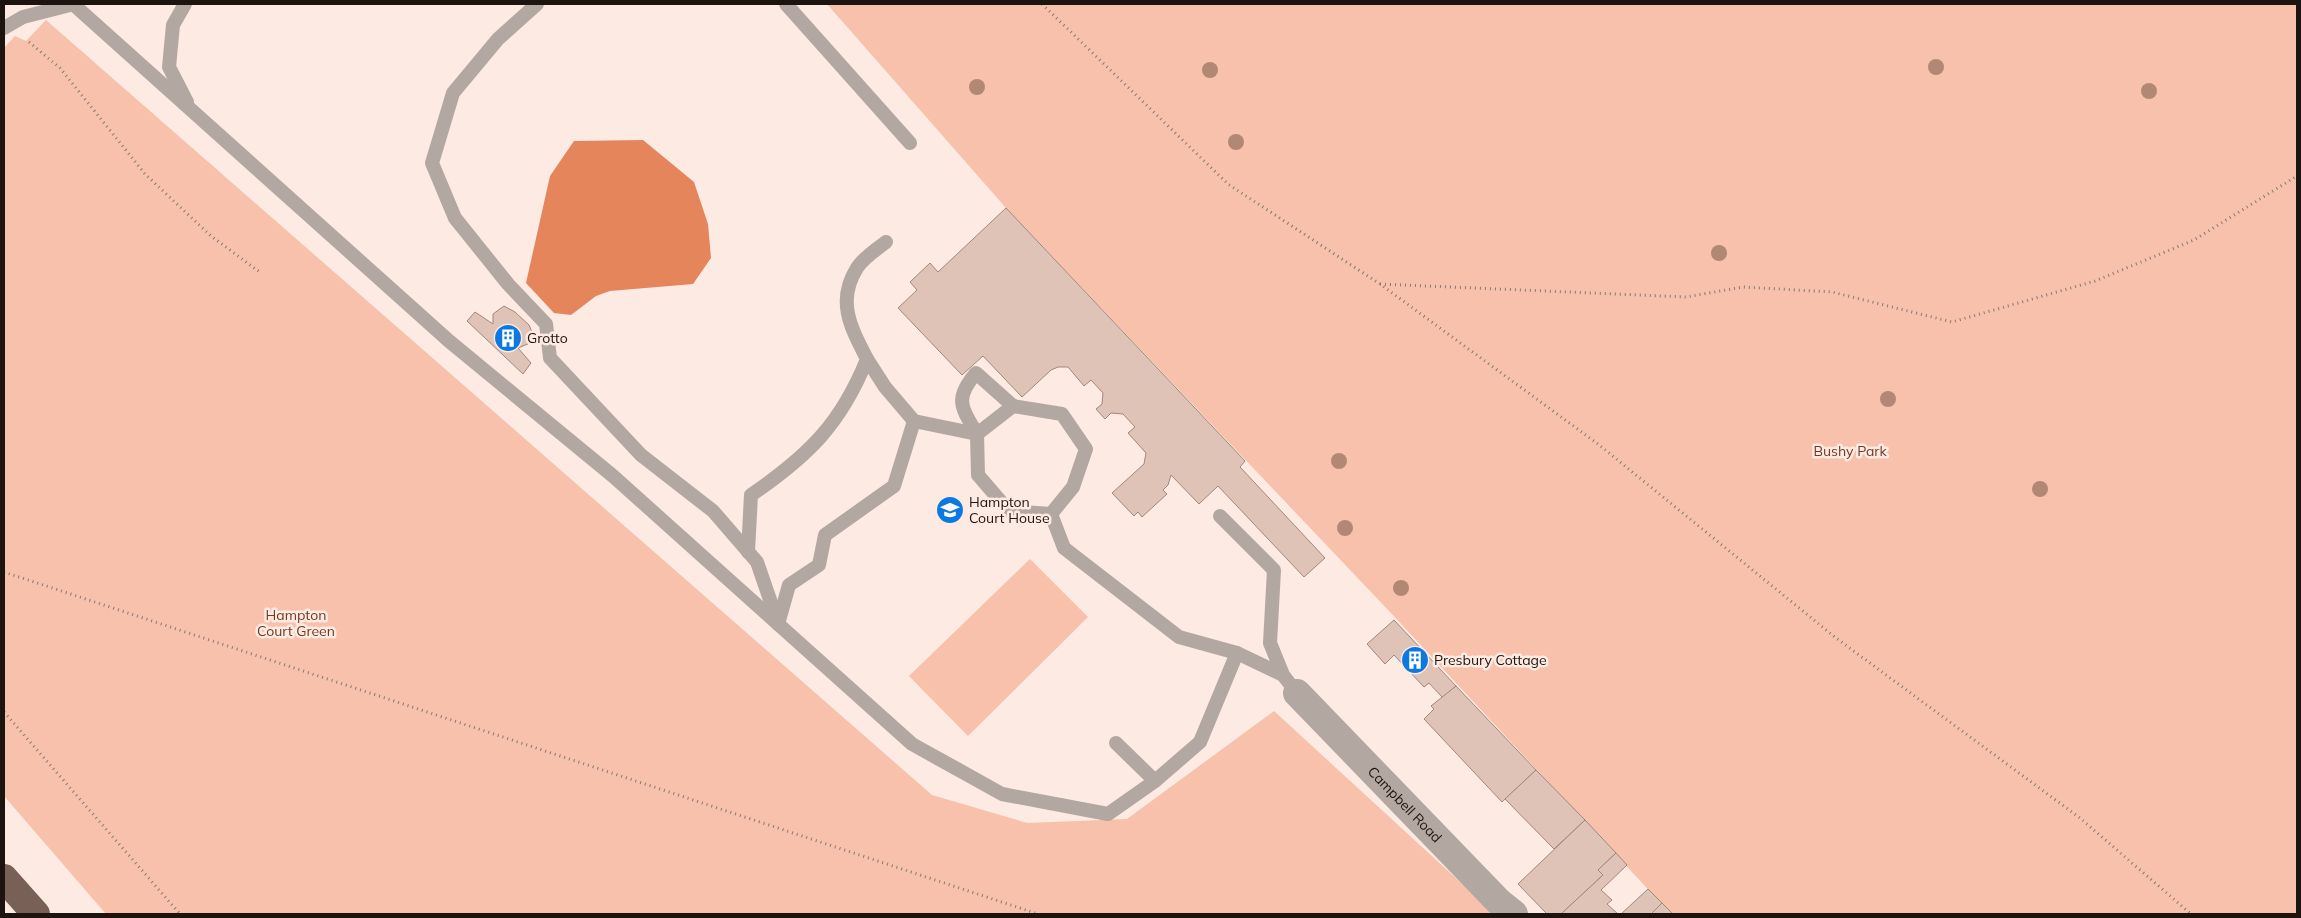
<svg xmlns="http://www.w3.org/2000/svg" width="2301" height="918" font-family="Mulish,sans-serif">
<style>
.green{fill:#f7c1ab}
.water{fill:#e5855c}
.building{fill:#e0c3b7;stroke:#a2877c}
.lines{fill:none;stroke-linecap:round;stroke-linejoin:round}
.path{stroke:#887a75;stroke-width:3;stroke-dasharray:1 4;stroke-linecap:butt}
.service{stroke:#b3a7a1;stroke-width:14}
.minor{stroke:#b3a7a1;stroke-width:28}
.trunk{stroke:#786056;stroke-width:28}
.tree{fill:#b28875}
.labels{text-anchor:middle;stroke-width:5;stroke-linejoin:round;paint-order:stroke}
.poi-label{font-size:14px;fill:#1e140f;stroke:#fceae3;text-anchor:start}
.park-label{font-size:14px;fill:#75381b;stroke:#fceae3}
.street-label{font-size:14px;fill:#1e140f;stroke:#fceae3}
</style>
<rect width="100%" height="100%" fill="#fceae3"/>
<g class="green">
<path d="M827,4H2297V914H1671L1390,612L1006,208Z"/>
<path d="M46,20L932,795L1027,823L1127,819L1274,711L1495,914H106L4,796V48L15,36L26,41Z"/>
<path d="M1030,559L1088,617L968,736L909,676Z"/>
</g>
<path class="water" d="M643,140L694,182L708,224L711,258L693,284L610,291L596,296L571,315L554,313L526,283L550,176L574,141Z"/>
<g class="building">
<path d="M1006,208L1245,461L1240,467L1325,558L1304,577L1218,486L1199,504L1171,475L1168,485L1163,490L1167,494L1142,517L1138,512L1134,516L1112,493L1144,464L1146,453L1128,433L1135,427L1123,414L1111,413L1105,419L1096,409L1102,404L1103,393L1091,380L1084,386L1068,367H1058L1051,370L1022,397L983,356L962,375L898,308L917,290L910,282L930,263L938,272Z"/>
<path d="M504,306L515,312L529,325L532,332L530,343L518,348L531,363L523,374L467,321L475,312L493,324V314Z"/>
<path d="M1394,620L1456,686L1443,698L1429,683L1424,687L1394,655L1385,664L1367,644Z"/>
<path d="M1456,686L1536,770L1502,802L1424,719L1434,709L1431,706Z"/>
<path d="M1536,770L1585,820L1554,849L1505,799Z"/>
<path d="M1585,820L1616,853L1598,870L1603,875L1561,914H1547L1518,884Z"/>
<path d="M1616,853L1627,865L1601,890L1612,900L1607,904L1618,914H1561L1603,875L1598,870Z"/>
<path d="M1648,889L1662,903L1651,914H1621Z"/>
<path d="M1662,903L1673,914H1651Z"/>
</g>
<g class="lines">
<g class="path">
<path d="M1042,4L1228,184L1380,284L1598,444L1836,638L2080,818L2191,914"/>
<path d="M29,42L60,68L145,174L211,236L261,273"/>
<path d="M1380,284L1686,297L1743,287L1832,292L1952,322L2095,281L2194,240L2297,176"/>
<path d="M4,572L1038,914"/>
<path d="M4,712L180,914"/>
</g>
<g class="service">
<path d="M73,4L449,341L613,476L912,744L1002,794L1108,814L1155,781"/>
<path d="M185,4L173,25L169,67L187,102"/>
<path d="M537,4L498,39L453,93L432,163L455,218L508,284L546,324L550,358L641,455L713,511L757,562L778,623"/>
<path d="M786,4L910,143"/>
<path d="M4,28L23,17L74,4"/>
<path d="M867,359L885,387L914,421L977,434"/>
<path d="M977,434C961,407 954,399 976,373L1013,406"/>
<path d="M1051,514L1009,511L978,475L977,434L1013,406L1062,414L1086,449L1073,487L1051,514L1064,548L1179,637L1237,653L1283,675L1297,693"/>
<path d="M1220,516L1274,570L1270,643L1283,675"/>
<path d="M748,552L751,495C808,456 841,424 867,359C851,328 836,301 857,268C863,258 877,249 886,242"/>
<path d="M778,624L789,585L819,565L825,535L894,486L914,421"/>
<path d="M1116,743L1155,781L1200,742L1237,653"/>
</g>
<path class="minor" id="s1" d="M1297,693L1499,902L1514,914"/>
<path class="trunk" d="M4,878L36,914"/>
</g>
<g class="tree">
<circle cx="1936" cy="67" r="8"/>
<circle cx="1210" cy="70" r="8"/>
<circle cx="977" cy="87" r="8"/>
<circle cx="2149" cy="91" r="8"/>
<circle cx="1236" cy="142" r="8"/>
<circle cx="1719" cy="253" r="8"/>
<circle cx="1888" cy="399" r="8"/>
<circle cx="1339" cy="461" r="8"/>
<circle cx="2040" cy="489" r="8"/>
<circle cx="1345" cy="528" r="8"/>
<circle cx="1401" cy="588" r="8"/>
</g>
<defs>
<g id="building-disc" transform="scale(1.4375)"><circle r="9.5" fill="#0b79e0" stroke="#fceae3"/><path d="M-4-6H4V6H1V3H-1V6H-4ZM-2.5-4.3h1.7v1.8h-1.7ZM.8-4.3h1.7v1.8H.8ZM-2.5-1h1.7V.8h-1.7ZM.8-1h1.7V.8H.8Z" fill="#fff"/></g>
<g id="school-disc" transform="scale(1.4375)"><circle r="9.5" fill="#0b79e0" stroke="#fceae3"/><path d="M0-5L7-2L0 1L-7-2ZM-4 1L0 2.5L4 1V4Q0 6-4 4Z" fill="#fff"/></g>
</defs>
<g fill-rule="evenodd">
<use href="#building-disc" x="508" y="338"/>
<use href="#school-disc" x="950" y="510"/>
<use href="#building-disc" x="1415" y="660"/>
</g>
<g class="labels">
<g class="poi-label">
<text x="527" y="343">Grotto</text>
<text x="969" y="507">Hampton<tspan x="969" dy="16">Court House</tspan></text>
<text x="1434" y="665">Presbury Cottage</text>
</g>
<g class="park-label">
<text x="1850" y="456">Bushy Park</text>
<text x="296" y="620">Hampton<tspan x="296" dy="16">Court Green</tspan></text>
</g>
<g class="street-label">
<text dy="5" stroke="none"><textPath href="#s1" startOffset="155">Campbell Road</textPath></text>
</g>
</g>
<rect width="2301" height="918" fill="none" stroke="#1e140f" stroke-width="10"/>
</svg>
